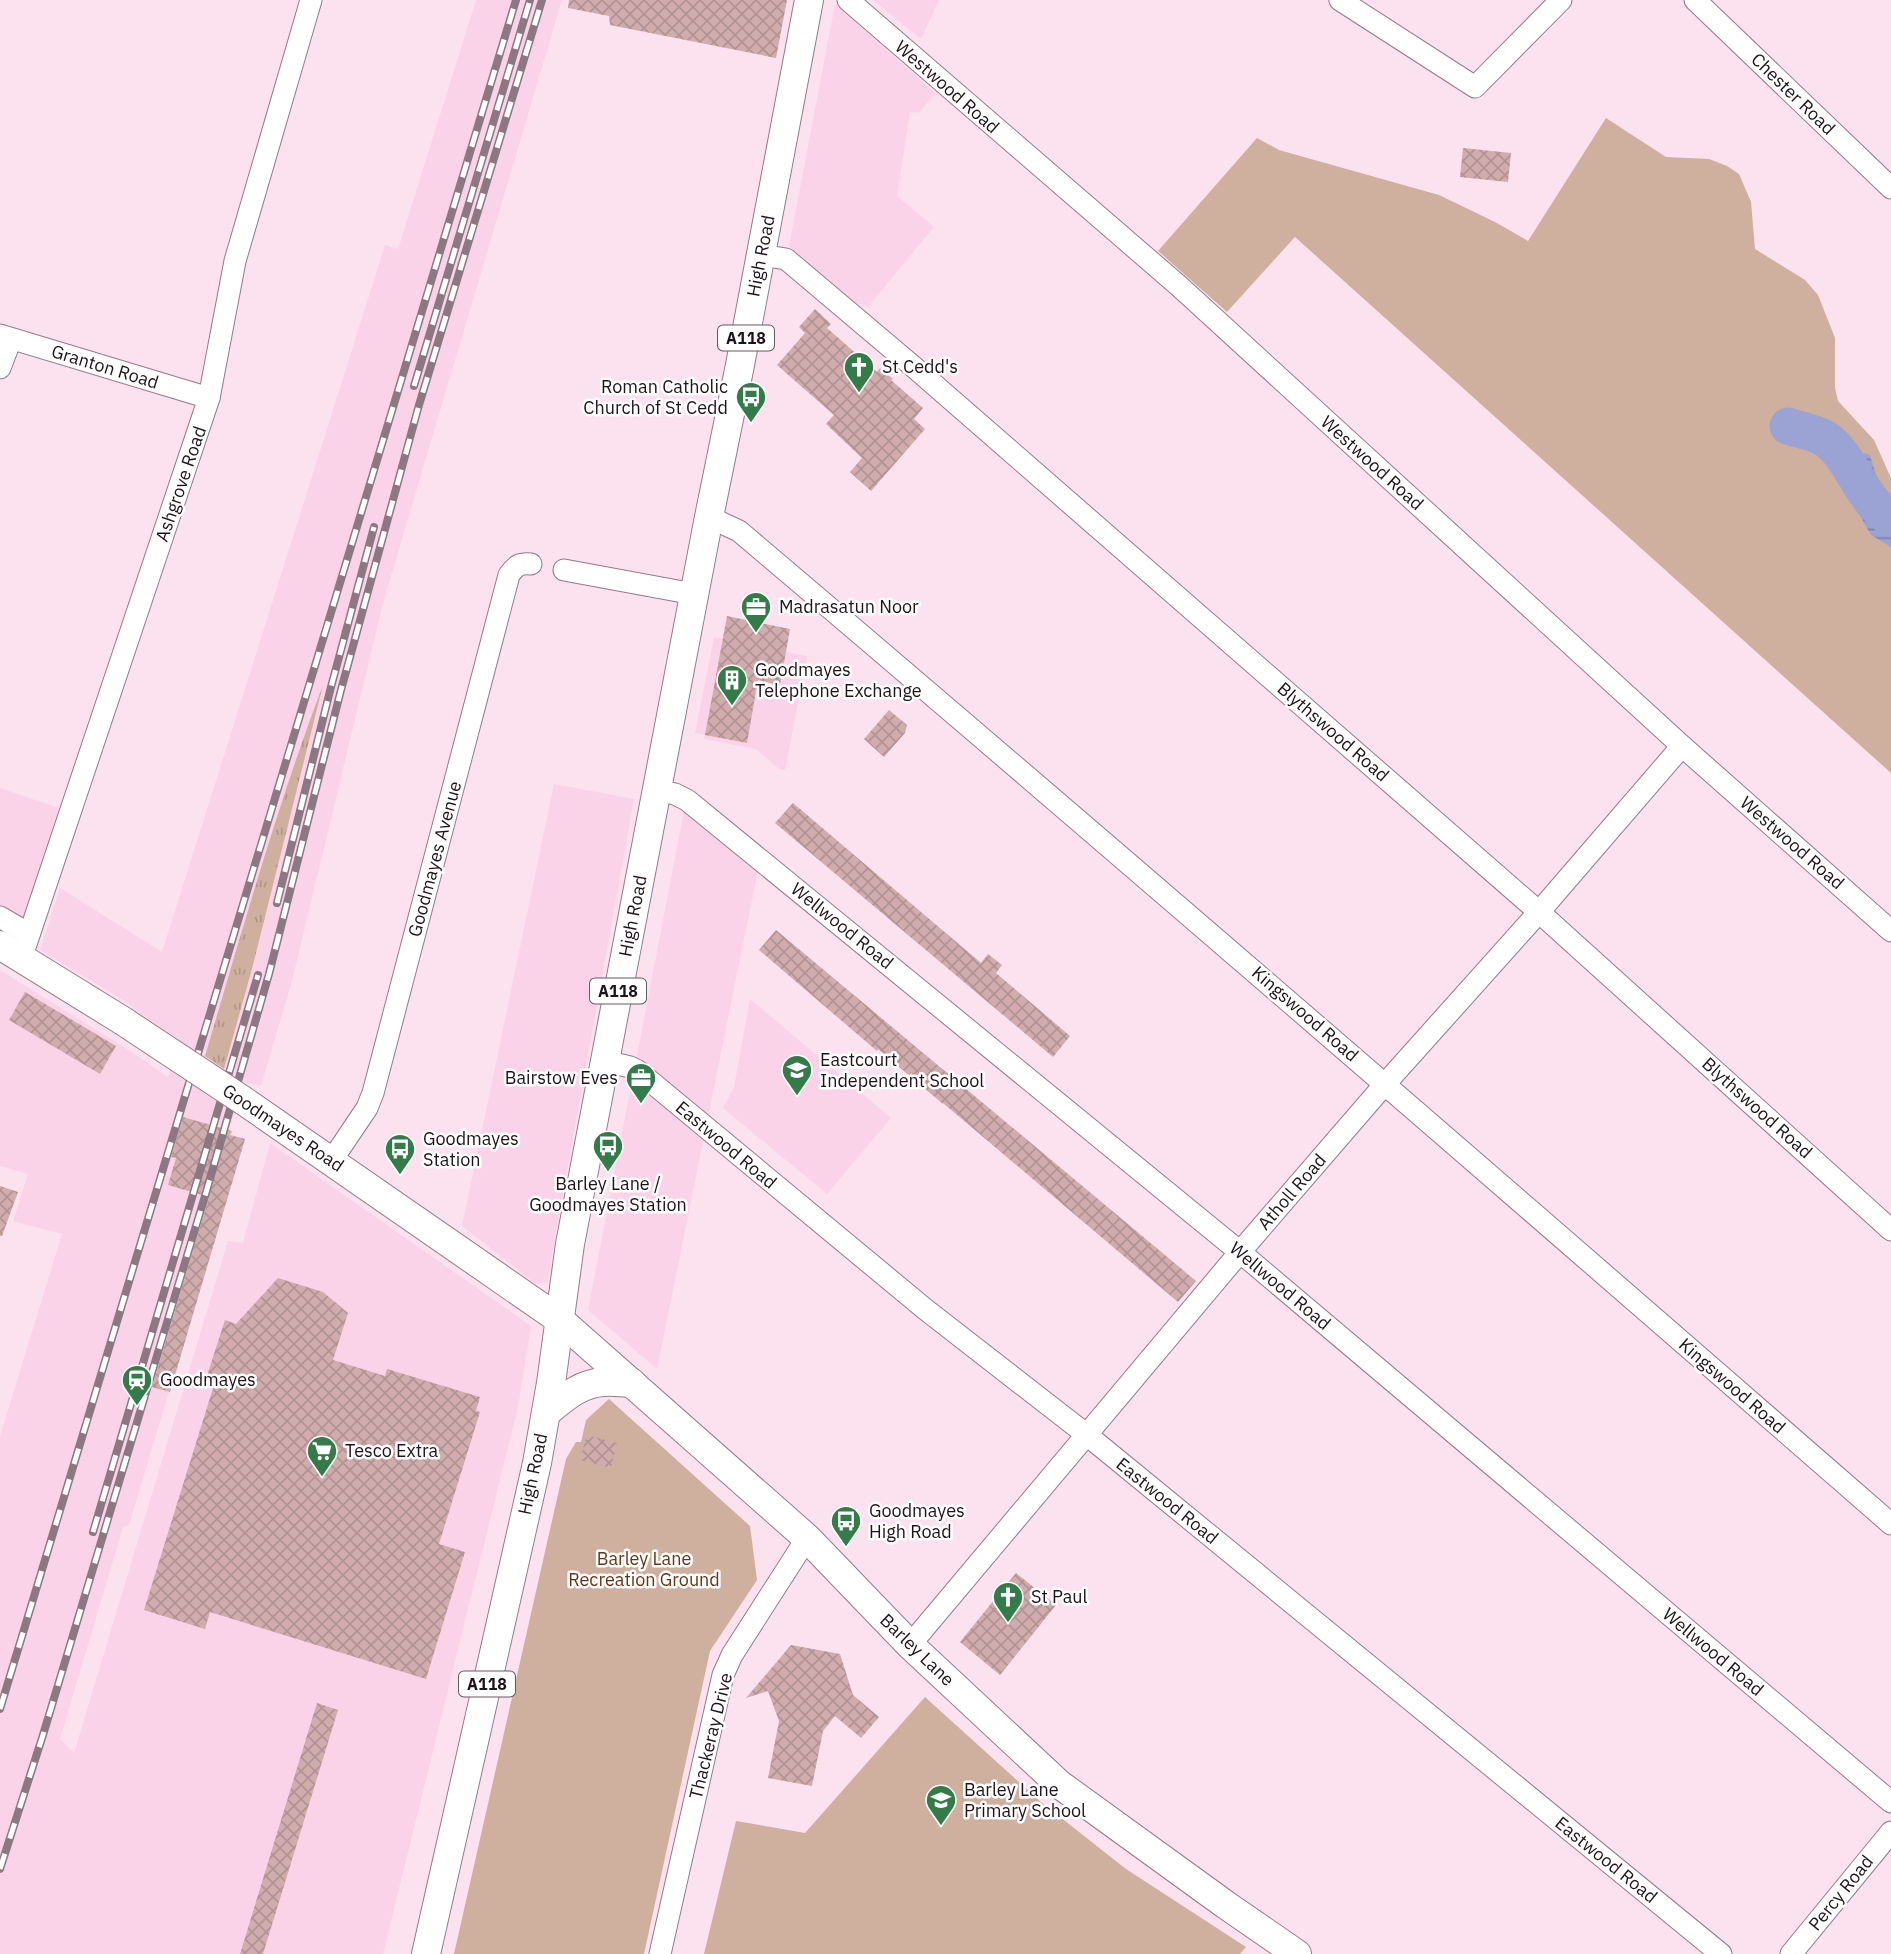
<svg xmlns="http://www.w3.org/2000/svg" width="1891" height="1954" font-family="'IBM Plex Sans',sans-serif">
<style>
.built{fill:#fbd3e9}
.grass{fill:url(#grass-tufts)}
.park{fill:#cfb09e}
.water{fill:url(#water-rules)}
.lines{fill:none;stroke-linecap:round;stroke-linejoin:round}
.river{stroke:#9ba2d4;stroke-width:37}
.building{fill:url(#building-cross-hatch)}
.minor-casing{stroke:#977989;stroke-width:23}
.major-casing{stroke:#977989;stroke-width:30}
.minor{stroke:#fff;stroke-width:21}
.major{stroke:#fff;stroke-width:28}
.rail-casing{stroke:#8b7882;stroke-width:8}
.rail{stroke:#fff;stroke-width:5;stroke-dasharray:16;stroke-linecap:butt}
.major-bridge-casing{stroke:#977989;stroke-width:30;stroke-linecap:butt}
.major-bridge{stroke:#fff;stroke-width:28}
.labels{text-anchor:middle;stroke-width:5;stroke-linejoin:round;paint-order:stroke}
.shield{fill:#fff;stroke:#625a5f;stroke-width:2}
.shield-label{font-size:16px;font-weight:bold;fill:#1e131a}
.street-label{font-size:18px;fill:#1e131a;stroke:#fff}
.poi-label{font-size:18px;fill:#1e131a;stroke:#fff;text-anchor:start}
.park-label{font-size:18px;fill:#663515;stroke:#fff}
</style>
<defs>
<pattern id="grass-tufts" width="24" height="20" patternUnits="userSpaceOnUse" patternTransform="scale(1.75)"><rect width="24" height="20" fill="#cfb09e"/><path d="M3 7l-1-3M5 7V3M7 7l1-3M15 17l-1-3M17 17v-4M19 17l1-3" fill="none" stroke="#b19688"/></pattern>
<pattern id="water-rules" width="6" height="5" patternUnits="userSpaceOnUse" patternTransform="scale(1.75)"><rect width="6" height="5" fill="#9ba2d4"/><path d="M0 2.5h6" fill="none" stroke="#7e83ab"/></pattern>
<pattern id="building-cross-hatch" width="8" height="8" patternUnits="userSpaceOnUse" patternTransform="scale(1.75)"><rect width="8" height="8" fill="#d0acac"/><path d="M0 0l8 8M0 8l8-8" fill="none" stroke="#b29393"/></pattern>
</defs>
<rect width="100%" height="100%" fill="#fce1ef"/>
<g class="built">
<path d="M476,0H562L383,603L292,981L261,1086L244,1082L229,1130L232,1132L231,1135L245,1139L129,1525L123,1527L60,1739L74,1753L228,1241L243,1243L270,1143L531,1326L519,1402L383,1954H0V1436L62,1234L13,1221L28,1174L0,1166V970L127,1049L168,1077L179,1039L142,1015L128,1003L40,950L60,888L162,952L385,245L398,249Z"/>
<path d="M873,0H939L921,39Z"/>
<path d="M835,4L935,93L919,113L910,112L897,196L934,227L868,307L856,303L789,246Z"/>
<path d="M714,637L807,656L785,770L779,769L756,749L704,739V735L695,733Z"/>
<path d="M554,784L634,799L547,1282L536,1284L462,1226Z"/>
<path d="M0,788L59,808L18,938L0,927Z"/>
<path d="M684,811L758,870L657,1369L588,1310Z"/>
<path d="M750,999L891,1118L827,1194L723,1108L734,1087Z"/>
</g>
<path class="grass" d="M323,685L252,969L224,1069L205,1056C242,931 277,806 323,685Z"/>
<g class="park">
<path d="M1606,118L1666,157L1709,159L1727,166L1739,174L1751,202L1755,249L1805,280L1818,295L1835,338V388L1838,401L1874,440L1891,478V773L1295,237L1227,312L1158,251L1257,138L1279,150L1439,195L1495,222L1528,241Z"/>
<path d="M609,1399L750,1526L757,1580L710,1651L644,1954H454L566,1459L576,1442H581L586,1420Z"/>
<path d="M925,1697L1041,1802L1126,1869L1246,1947L1240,1954H704L736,1821L805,1833Z"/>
</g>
<path class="water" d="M1864,453L1870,455L1879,485L1891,503V547L1871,535L1843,486L1856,457Z"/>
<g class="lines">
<path class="river" d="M1788,426C1799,430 1813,432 1824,438C1851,454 1860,500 1891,518"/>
</g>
<g class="building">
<path d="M569,0H787L776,58L610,25L609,16L568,8Z"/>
<path d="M1463,148L1511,153L1508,182L1460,177Z"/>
<path d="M815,309L831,324L827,328L877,372L880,368L893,379L891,380L923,408L914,419L925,429L871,491L850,472L862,458L826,424L834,415L777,365L805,333L799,327Z"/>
<path d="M727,616L790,629L780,685L758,680L747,743L705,735Z"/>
<path d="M889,710L907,725L905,733L884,757L864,739Z"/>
<path d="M793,803L981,963L988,954L1002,965L996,973L1070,1036L1053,1057L775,823Z"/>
<path d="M776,930L1196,1281L1178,1302L943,1103V1104L878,1049L877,1051L759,950Z"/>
<path d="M25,992L116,1046L100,1074L9,1020Z"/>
<path d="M183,1117L232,1131L230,1135L245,1139L170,1392L152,1387L209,1197L168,1185L176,1158L171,1157Z"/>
<path d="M0,1186L18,1192L2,1236H0Z"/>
<path d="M278,1278L323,1292L348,1313L333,1360L385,1376L387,1369L480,1397L476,1411L480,1412L439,1544L465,1552L426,1679L210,1612L205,1629L144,1610L214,1385L205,1382L225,1320L236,1324Z"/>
<path d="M587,1435L617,1443L611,1468L580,1460Z"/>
<path d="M1016,1573L1056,1605L1000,1675L960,1642Z"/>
<path d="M791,1645L840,1654L853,1695L879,1717L861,1738L835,1716L823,1731L812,1786L768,1778L779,1721L768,1691L746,1698Z"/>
<path d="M317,1703L338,1710L263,1954H240Z"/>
</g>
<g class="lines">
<g class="minor-casing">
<g id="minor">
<path d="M848,0L1179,286L1682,746L1891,931"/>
<path d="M1340,0L1475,87L1561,0"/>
<path d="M1695,0L1891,188"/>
<path d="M761,255L786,259L915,368L1539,912L1891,1230"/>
<path d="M0,335L209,398"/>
<path d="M0,368L11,339"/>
<path d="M709,517L739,531C1126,859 1509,1191 1891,1524"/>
<path d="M564,570L694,594"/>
<path d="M656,790L675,794L687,800L1240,1252L1891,1802"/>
<path d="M0,917L29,934"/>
<path d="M21,959L209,398L235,261L311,0"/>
<path d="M605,1061L630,1067L638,1071L925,1309L1087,1435L1721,1954"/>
<path d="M332,1160L367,1108L373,1093L509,575C516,565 520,563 531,564"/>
<path d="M910,1645L1240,1252L1385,1084L1539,912L1682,746"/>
<path d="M660,1954L723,1675L732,1655L807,1538"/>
<path d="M1791,1954L1891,1832"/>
</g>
</g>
<g class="major-casing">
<g id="major">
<path d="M0,945L123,1021"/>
<path d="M244,1101L560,1320L807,1538L910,1645L1059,1784L1226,1905L1297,1954"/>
<path d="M546,1413C563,1399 580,1383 604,1382C613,1381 623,1383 632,1383"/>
<path d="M426,1954L537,1463L551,1383L570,1244L709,517L740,365L809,0"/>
</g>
</g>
<use href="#minor" class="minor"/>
<use href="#major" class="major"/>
<g class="rail-casing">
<g id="rail">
<path d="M414,386L530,0"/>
<path d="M277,903L331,687L374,527"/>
<path d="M93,1532L258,975"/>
<path d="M0,1709L516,0"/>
<path d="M0,1869L43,1735L205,1196L269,974L341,690L419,405L542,0"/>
</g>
</g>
<use href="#rail" class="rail"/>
<g class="major-bridge-casing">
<path id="major-bridge" d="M123,1021L244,1101"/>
</g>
<use href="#major-bridge" class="major-bridge"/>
</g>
<defs>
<g id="church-pin" transform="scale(1.575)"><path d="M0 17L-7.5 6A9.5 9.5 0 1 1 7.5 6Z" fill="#337b48" stroke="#fff"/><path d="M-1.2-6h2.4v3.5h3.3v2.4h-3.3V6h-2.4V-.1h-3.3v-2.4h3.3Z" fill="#fff"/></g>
<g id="bus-pin" transform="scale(1.575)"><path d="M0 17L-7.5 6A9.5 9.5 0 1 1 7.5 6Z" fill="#337b48" stroke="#fff"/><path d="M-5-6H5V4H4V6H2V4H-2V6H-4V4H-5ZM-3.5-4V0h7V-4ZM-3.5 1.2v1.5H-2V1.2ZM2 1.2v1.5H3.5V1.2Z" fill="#fff"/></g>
<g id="office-pin" transform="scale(1.575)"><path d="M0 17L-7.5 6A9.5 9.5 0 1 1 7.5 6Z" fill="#337b48" stroke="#fff"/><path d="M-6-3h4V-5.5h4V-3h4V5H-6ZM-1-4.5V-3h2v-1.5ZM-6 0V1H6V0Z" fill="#fff"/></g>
<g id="building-pin" transform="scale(1.575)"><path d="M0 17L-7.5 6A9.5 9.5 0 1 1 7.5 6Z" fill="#337b48" stroke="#fff"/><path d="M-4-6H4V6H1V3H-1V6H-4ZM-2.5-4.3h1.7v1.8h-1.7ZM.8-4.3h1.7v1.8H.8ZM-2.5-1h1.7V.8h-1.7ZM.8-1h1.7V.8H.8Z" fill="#fff"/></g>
<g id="school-pin" transform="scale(1.575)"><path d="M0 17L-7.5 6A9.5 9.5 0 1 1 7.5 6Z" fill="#337b48" stroke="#fff"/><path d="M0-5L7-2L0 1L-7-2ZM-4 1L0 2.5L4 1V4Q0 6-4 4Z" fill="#fff"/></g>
<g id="station-pin" transform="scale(1.575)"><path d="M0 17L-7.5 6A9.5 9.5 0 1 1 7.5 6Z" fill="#337b48" stroke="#fff"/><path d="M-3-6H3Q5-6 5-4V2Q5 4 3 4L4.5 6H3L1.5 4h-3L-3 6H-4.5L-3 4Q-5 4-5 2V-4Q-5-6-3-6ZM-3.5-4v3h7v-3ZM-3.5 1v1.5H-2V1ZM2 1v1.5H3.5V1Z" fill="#fff"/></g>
<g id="supermarket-pin" transform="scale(1.575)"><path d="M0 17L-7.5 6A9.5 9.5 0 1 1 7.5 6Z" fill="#337b48" stroke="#fff"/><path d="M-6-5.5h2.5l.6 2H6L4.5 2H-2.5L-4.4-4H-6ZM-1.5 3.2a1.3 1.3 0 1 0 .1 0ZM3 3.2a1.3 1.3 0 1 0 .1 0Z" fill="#fff"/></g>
</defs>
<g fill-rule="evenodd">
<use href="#church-pin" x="859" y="367"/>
<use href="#bus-pin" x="751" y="397"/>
<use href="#office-pin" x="756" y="607"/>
<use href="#building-pin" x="732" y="680"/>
<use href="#school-pin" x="797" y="1070"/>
<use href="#office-pin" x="641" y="1078"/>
<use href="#bus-pin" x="608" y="1146"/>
<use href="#bus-pin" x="400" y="1149"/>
<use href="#station-pin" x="137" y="1380"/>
<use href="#supermarket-pin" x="322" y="1451"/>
<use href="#bus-pin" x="846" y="1521"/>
<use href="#church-pin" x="1008" y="1597"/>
<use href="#school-pin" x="941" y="1800"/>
</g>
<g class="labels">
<g class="shield">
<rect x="718" y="325.5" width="56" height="25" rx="5"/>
<rect x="590" y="978.5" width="56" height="25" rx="5"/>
<rect x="459" y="1671.5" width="56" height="25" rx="5"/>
</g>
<g class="shield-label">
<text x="746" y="344">A118</text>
<text x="618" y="997">A118</text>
<text x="487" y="1690">A118</text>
</g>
<g class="street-label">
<text transform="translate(947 87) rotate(41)" y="6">Westwood Road</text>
<text transform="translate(1793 94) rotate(44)" y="6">Chester Road</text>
<text transform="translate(761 256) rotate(-79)" y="6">High Road</text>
<text transform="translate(105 367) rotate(17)" y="6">Granton Road</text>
<text transform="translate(1372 463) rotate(42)" y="6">Westwood Road</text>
<text transform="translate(181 484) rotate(-71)" y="6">Ashgrove Road</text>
<text transform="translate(1333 732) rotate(41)" y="6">Blythswood Road</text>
<text transform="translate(1792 843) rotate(41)" y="6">Westwood Road</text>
<text transform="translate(435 859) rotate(-75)" y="6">Goodmayes Avenue</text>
<text transform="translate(633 916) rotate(-79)" y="6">High Road</text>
<text transform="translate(842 926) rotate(39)" y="6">Wellwood Road</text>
<text transform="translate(1305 1014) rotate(41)" y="6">Kingswood Road</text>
<text transform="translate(1757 1108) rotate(42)" y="6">Blythswood Road</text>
<text transform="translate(283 1128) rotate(34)" y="6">Goodmayes Road</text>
<text transform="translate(726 1145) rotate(40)" y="6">Eastwood Road</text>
<text transform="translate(1292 1192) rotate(-49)" y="6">Atholl Road</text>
<text transform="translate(1280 1286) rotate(40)" y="6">Wellwood Road</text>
<text transform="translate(1732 1386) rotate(41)" y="6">Kingswood Road</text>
<text transform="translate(533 1474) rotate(-78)" y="6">High Road</text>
<text transform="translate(1167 1501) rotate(39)" y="6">Eastwood Road</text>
<text transform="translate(917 1650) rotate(44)" y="6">Barley Lane</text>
<text transform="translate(1713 1652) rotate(40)" y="6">Wellwood Road</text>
<text transform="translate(711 1736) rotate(-76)" y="6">Thackeray Drive</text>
<text transform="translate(1606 1860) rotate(39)" y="6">Eastwood Road</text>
<text transform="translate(1841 1893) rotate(-51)" y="6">Percy Road</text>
</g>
<g class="poi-label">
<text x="882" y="373">St Cedd's</text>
<text x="728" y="393" text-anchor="end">Roman Catholic<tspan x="728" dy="21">Church of St Cedd</tspan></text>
<text x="779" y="613">Madrasatun Noor</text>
<text x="755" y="676">Goodmayes<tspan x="755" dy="21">Telephone Exchange</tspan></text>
<text x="820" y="1066">Eastcourt<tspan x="820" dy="21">Independent School</tspan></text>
<text x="618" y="1084" text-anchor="end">Bairstow Eves</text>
<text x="423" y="1145">Goodmayes<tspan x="423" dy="21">Station</tspan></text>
<text x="608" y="1190" text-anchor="middle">Barley Lane /<tspan x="608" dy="21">Goodmayes Station</tspan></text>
<text x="160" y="1386">Goodmayes</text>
<text x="345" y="1457">Tesco Extra</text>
<text x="869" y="1517">Goodmayes<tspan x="869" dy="21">High Road</tspan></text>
<text x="1031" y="1603">St Paul</text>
<text x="964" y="1796">Barley Lane<tspan x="964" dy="21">Primary School</tspan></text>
</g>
<g class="park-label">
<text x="644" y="1565">Barley Lane<tspan x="644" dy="21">Recreation Ground</tspan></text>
</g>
</g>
</svg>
